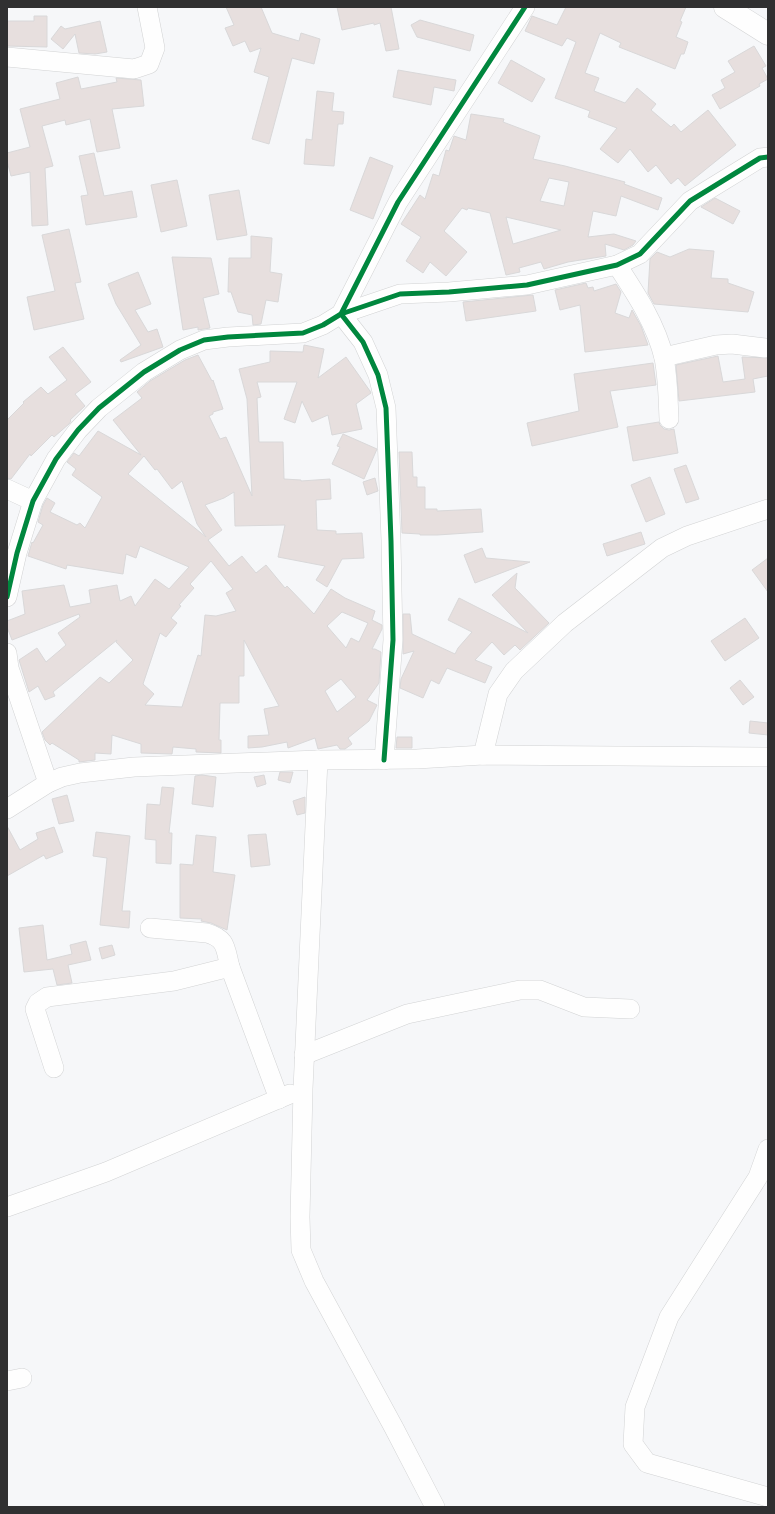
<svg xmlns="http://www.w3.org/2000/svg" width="775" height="1514" font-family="'Playfair Display',serif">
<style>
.building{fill:#e7dfde;stroke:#d9d8d9;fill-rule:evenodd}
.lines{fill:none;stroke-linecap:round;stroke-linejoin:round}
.minor-casing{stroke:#d2d3d4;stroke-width:20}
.major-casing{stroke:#d2d3d4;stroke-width:23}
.minor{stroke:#fefefe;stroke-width:19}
.major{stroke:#fefefe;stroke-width:22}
.cycleway-casing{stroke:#fff;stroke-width:8}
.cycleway{stroke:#00873e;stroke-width:5}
</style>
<rect width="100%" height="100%" fill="#f6f7f9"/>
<g class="building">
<path d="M226,7H261L272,33L299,41L301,33L320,39L314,64L292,58L269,144L252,139L269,77L254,72L261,48L250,52L245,41L233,46L225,28L234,25Z"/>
<path d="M337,7H391L399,49L386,51L380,23L374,25V23L342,30Z"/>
<path d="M566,7H686L680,21L682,22L676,37L688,42L684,54H681L675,69L619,47L621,43L600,33L585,73L599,78L594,91L625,103L637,88L656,104L651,110L671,127L674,124L681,132L708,110L736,145L685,186L678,178L671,184L656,165L648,172L630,149L618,163L600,149L617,128L588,117L590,111L555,98L576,42L567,38L562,46L525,31L532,16L557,25Z"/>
<path d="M34,16H47V47L7,46V21H34Z"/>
<path d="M420,20L474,35L470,51L417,37L411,25Z"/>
<path d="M100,21L107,52L95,54L79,53L75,34L63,49L51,39L61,26L65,29Z"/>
<path d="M754,46L766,66L762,68L768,79L759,84L760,86L720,109L712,95L725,88L721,80L735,72L728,61Z"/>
<path d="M511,60L545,79L532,102L498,83Z"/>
<path d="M398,70L456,80L454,91L434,87L431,105L393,97Z"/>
<path d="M78,77L81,89L117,82L116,78L141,80L144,106L112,109L120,148L97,152L90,119L66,125L65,120L42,126L53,166L45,168L48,225L32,226L30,172L11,176L7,161V153L30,147L20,109L60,99L56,83Z"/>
<path d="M317,91L334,93L332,111L344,112L343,124H338L334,166L304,164L306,139L312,140Z"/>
<path d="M471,114L504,119L503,122L540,136L533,159L565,166L625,182L624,184L662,198L658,210L621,196L616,216L593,211L588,237L614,234L636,241L633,245L624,250L605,244L606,256L568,262L544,269L541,262L519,268L520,272L506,275L490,213L468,208L467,210L462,208L444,231L467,252L446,276L430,262L423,273L406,261L421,237L401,224L420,195L425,199L433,174L439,176L446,150L449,151L454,136L466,140ZM549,178L569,182L564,206L540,201ZM506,217L561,230L513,244Z"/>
<path d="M94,153L104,196L132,191L137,217L86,225L81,196L88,195L79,156Z"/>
<path d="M370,157L393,166L373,219L350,210Z"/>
<path d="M177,180L187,226L161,232L151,185Z"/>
<path d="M239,190L247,235L217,240L209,195Z"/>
<path d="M715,198L740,211L733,224L701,207Z"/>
<path d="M69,229L81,282L75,283L84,319L34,330L27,297L55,291L42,235Z"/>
<path d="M251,236L272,238L270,272L282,274L278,302L266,300L261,324L253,325L252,315L238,312L231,292H228L229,258H251Z"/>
<path d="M689,249L714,251L711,278L728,279V283L754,292L748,312L654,304L648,293L650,259L657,252L670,257Z"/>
<path d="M172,257L211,258L219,294L203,298L210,328L198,330V327L183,330Z"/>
<path d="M138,272L151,304L135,310L148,332L157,329L163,347L121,362L120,360L141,345L116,304L108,284Z"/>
<path d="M586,283L588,288L593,287L594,291L616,284L621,292L615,313L629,318L632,310L641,326L648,345L585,352L580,305L560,310L555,290Z"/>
<path d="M533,295L536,311L466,321L463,302Z"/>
<path d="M304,345L324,349L318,378L346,357L370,391L371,393L356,404L362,429L332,435L328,415L312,422L302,401L295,423L284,419L297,382H257L261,397L257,398L259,442H283L284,479L301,480V481L330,479L331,499L316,500L317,530L336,531V534L362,533L364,558L342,559L327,587L316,580L325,566L278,557L285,525L235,526L234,492L224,498L205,505L222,530L208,540L229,566L242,556L256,573L266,565L285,588L287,586L314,614L331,589L345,598L375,611L372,620L382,625V629L372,649H375L381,652L379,683L367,700L377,705L369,721L348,738L352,744L345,749H340L337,745L318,749L315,738L288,748L287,742L262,747L248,748V736L269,735L264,709L279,706L244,640V676H239V703H220L219,740H221V753L196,752V749L173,747L172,754L141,753V744L112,735L111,754L95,753V760L79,762V760L52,743L50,745L45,740L42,732L100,677L109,683L133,660L116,642L117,640L53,692L55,696L45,700L38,686L29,692L19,660L37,648L46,662L66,645L58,633L80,617L79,614L12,640L7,627V621L25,614L22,591L64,585L70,607L91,603L89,590L117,585L120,601L131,596L135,606L155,579L169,589L189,567L140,546L136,558L126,554L123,574L67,565L66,569L28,556L32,542L33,543L43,525L38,522L43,505L47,498L55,503L50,512L77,525L80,523L85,528L102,497L72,475L76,469L67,462L74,453L79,456L98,431L141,455L113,420L142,398L137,392L150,381L185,360L198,355L212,381L213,380L223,409L213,412V414L209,416L220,439L226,437L252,496L247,399L239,369L270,362V351L303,352ZM144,456L155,470L157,469L172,489L182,481L197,524L206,537L128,474ZM211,561L233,589L226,593L236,611L216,616L205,615L201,656L198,655L182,707L145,705L154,694L143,684L160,633L166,637L177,623L171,618L181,606L179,605L194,588L190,584ZM342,612L368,623L359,642L351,638L346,648L327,626ZM341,679L356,697L337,712L325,691Z"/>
<path d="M63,347L91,382L75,394L85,406L70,420L71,421L69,424L54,437L52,435L31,456L30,454L11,479L7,478V420L24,403L23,402L41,387L48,394L67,380L49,357Z"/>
<path d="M718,356L723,382L745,379L742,357H744L768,358V376L753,379L755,392L679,401L676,365Z"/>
<path d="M653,363L656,385L610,391L618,427L532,446L527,423L579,411L574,374Z"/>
<path d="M659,422L660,425L664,429L669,430L674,429L678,453L633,461L627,427Z"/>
<path d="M343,434L377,449L364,479L332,464L340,447L337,446Z"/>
<path d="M399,452H412L413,477H417V487H425V509H437V511L481,509L483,532L437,535H420V534L402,533Z"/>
<path d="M686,465L699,499L686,503L674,469Z"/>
<path d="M650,477L665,514L646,522L631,485Z"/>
<path d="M375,478L378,491L367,495L363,482Z"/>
<path d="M641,532L645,544L607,556L603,544Z"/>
<path d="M482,548L486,558L530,562L475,583L464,555Z"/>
<path d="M768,558V592L752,570Z"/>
<path d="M517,573L515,588L549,623L520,650L515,645L504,655L492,642L475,660L492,667L485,683L447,668L439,684L431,680L423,698L400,688L401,679L414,651L403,654V614H410L412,634L455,654L458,648L472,632L448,620L459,598L528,633L492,595Z"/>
<path d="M745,618L759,638L725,661L711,641Z"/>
<path d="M740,680L754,697L743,705L730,688Z"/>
<path d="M750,721L768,723V735L749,733Z"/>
<path d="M397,737H412V748H396Z"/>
<path d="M280,772H293L290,783L278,780Z"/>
<path d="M202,775L216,777L213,807L192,804L195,776Z"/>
<path d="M264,775L266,784L257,787L254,777Z"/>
<path d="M162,787L174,788L169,833H172L171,864L156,863V840L145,839L147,804L160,805Z"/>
<path d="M67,795L74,821L59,824L52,799Z"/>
<path d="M305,797V813L297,815L293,801Z"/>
<path d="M7,826L20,850L38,839L36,833L54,827L63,852L46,859L44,855L7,876Z"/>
<path d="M96,832L130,836L122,911H130L129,928L100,925L107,858L93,856Z"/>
<path d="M266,834L270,865L251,867L248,835Z"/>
<path d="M196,835L216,837L213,872L235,875L227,930L211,923L201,921L202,919L180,918V864L193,865Z"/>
<path d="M43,925L47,960L72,954L70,945L86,941L91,960L68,965L72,983L57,985L53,969L24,972L19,928Z"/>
<path d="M112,945L115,955L102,959L99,948Z"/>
</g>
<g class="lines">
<g class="minor-casing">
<g id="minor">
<path d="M7,57L134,69L149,64L155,48L147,7"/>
<path d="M617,265C636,294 656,324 664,358C668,378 668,399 669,419"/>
<path d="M664,357L716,345L732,344L765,348"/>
<path d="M7,489L33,501"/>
<path d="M7,597L17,553L33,501L56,459L78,430L99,408L144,372L180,350L204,340L228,337L303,333L323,325L341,314L398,202L525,7"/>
<path d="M7,653L9,668L48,783"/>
<path d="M483,755L498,694L514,671L565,623L662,548L687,536L768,509"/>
<path d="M318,760L303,1089L300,1217L301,1250L314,1281L394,1428L435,1507"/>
<path d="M384,760L393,640L391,541L386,408L378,375L363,342L341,314L400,294L449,292L527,285L617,265L640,254L690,201L760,158L768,157"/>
<path d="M7,809L48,783L62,777L80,773L134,767L318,760L417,759L483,755L768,757"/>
<path d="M150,928L207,933C227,939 225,948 230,967"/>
<path d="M304,1055L407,1014L520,990H540L584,1007L630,1009"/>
<path d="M54,1068L35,1009L38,1003L47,997L174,981L230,967L279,1099"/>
<path d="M768,1149L758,1177L669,1317L635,1407L633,1444L647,1463L768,1497"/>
<path d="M7,1207L106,1172L290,1094"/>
<path d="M7,1381L22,1378"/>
</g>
</g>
<g class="major-casing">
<path id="major" d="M725,7L768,34"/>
</g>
<use href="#minor" class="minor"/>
<use href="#major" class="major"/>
<g class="cycleway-casing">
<g id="cycleway">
<path d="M7,597L17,553L33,501L56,459L78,430L99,408L144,372L180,350L204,340L228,337L303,333L323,325L341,314L398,202L525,7"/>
<path d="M384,760L393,640L391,541L386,408L378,375L363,342L341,314L400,294L449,292L527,285L617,265L640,254L690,201L760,158L768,157"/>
</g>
</g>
<use href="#cycleway" class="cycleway"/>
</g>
<rect width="775" height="1514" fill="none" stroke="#303031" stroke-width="16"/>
</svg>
